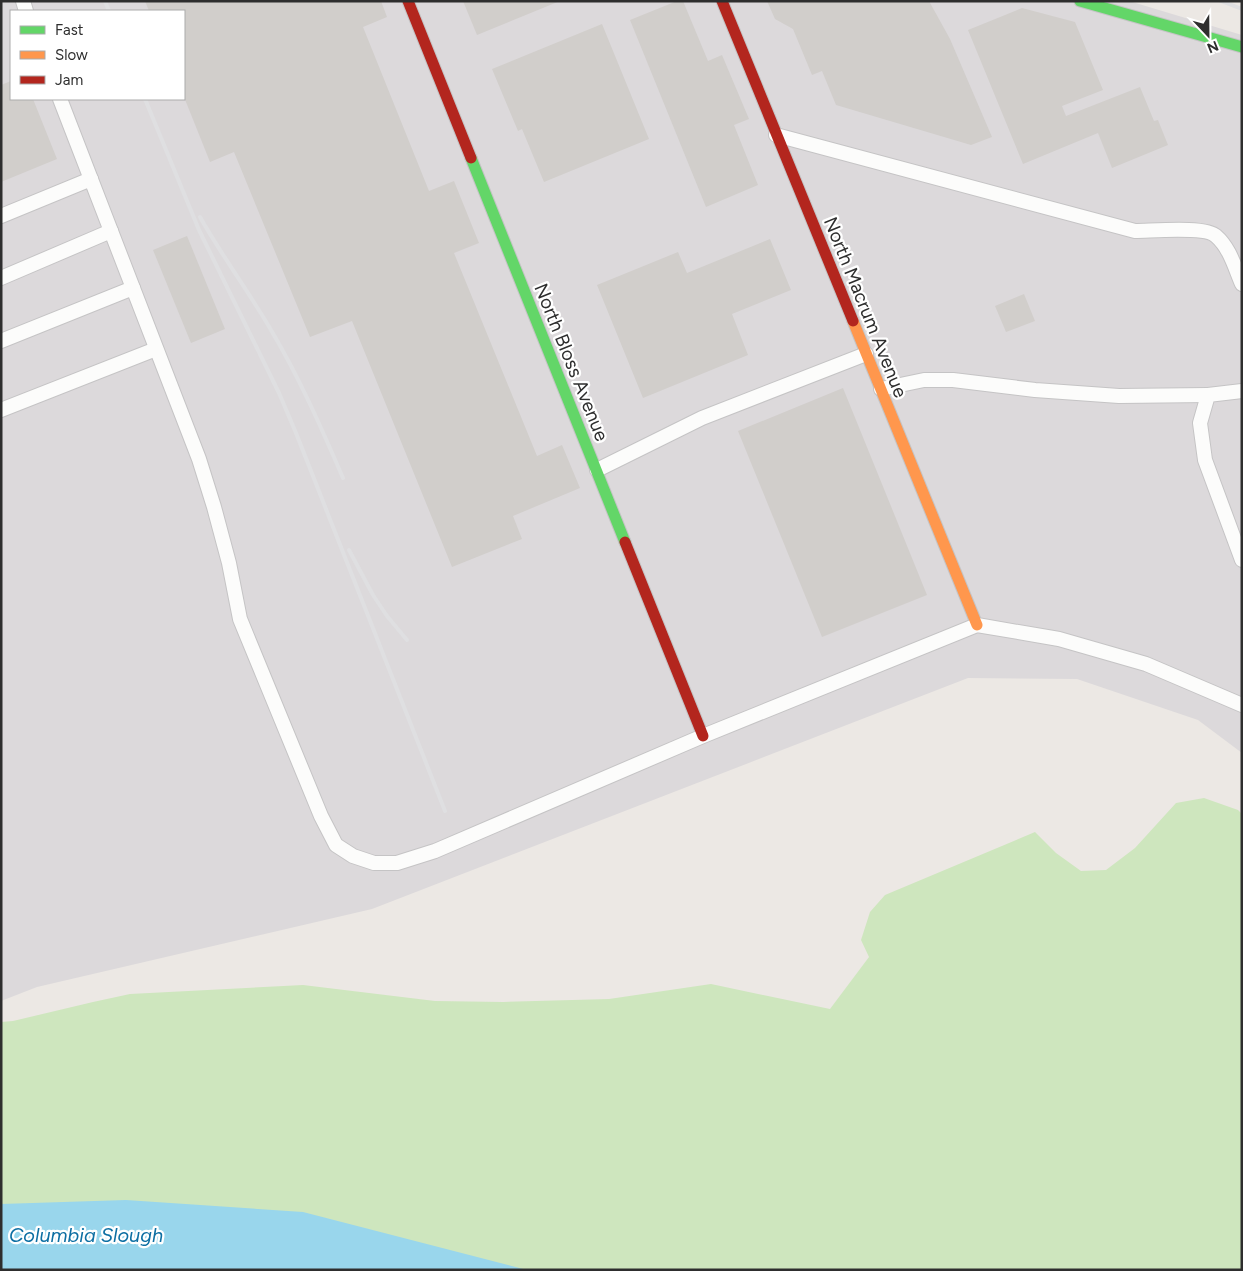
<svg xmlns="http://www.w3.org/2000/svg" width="1243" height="1271" font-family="Figtree,sans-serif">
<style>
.industrial{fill:#dcd9db;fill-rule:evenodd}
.green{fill:#cee6be}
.water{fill:#99d6ec}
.building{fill:#d1cecb}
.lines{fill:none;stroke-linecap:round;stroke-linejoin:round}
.lane-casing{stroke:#c5c4c5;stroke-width:16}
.fast-casing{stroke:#c5c4c5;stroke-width:13}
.slow-casing{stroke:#c5c4c5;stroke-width:13}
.jam-casing{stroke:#c5c4c5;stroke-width:13}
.lane{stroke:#fcfcfb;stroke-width:14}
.fast{stroke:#63d668;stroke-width:11}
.slow{stroke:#ff974d;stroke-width:11}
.jam{stroke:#b3261e;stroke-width:11}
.rail{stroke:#dfdfe1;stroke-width:4}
.labels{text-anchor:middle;stroke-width:4.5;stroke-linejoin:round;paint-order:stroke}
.street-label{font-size:19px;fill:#2e2e2e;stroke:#fff}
.water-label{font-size:20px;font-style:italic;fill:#0d6fa3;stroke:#fff}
</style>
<rect width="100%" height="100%" fill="#ece8e4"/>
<path class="industrial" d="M1,1H1129L1242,35V753L1198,720L1077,679L968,678L372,909L37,987L1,1001ZM11,11H184V99H11Z"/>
<path class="green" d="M1204,798L1238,810L1242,814V1270H1V1022L13,1021L93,1002L130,994L303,985L435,1001L503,1002L609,999L711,984L830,1009L869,957L861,940L870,912L885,895L1035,832L1056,853L1081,871L1106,870L1135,848L1176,803Z"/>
<path class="water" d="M126,1200L303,1212L527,1270H1V1204Z"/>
<g class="building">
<path d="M145,1H381L387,17L363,27L429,191L454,181L479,243L454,253L537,456L562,445L580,488L513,516L522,539L452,567L352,321L310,337L234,152L210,162L184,97V11H149Z"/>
<path d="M463,1H560L477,35Z"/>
<path d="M677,1H683L708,61L722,55L749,119L734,125L758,185L706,207L630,20Z"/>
<path d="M767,1H929L950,39L992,137L971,145L836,105L822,71L812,75L793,29L775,19Z"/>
<path d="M1022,8L1075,22L1103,90L1062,106L1066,116L1140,87L1154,121L1158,120L1168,145L1112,168L1098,133L1023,164L968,30Z"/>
<path d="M602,24L649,139L544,182L522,129L518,131L492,69Z"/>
<path d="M11,81V99H33L57,159L1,182V85Z"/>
<path d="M187,236L225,329L191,343L153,250Z"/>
<path d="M770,239L791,290L732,314L748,355L643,398L597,285L678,252L687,273Z"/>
<path d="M1024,294L1035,321L1006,332L995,306Z"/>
<path d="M843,388L927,595L822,637L738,431Z"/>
</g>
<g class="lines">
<g class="lane-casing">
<g id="lane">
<path d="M23,1L26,11"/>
<path d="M60,99L199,459L214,507L229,563L240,619L321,816L336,845L353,856L374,863H397L435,851L703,736L977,625L1059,639L1146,664L1242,705"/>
<path d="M776,135L1135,231C1152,231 1206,226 1216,236C1230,248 1235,268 1242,284"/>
<path d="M1,216L91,179"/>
<path d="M1,278L111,231"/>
<path d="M1,341L133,288"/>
<path d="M881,389L924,380H953L1035,390L1119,396L1208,395"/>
<path d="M1242,391L1208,395L1200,423L1205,460L1242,560"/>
<path d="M1,410L156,349"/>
<path d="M597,470L702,418L866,354"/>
</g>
</g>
<g class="fast-casing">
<g id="fast">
<path d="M1080,1L1242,47"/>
<path d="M471,158L625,542"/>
</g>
</g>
<g class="slow-casing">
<path id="slow" d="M853,321L977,625"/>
</g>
<g class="jam-casing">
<g id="jam">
<path d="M408,1L471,158"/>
<path d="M722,1L853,321"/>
<path d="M625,542L703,736"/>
</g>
</g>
<use href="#lane" class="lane"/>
<use href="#fast" class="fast"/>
<use href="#slow" class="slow"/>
<use href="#jam" class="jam"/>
<g class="rail">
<path d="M105,1L109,11"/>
<path d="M1221,1L1242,9"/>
<path d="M145,99L199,230L279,393L296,433L445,811"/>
<path d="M200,217C222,256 249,292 271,330C299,377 321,427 343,478"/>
<path d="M349,550L373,595L387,616L407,640"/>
</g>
</g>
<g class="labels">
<g class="street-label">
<text transform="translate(866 307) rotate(68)" y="7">North Macrum Avenue</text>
<text transform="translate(572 362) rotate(68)" y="7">North Bloss Avenue</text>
</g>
<g class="water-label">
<text x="86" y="1242">Columbia Slough</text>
</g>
</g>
<rect width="1243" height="1271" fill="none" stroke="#2e2e2e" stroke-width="5"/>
<rect x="10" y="10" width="175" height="90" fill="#ffffff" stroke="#ababab"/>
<rect x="20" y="26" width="25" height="8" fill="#63d668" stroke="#ababab"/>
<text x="55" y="35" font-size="15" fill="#2e2e2e">Fast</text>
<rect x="20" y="51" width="25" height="8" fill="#ff974d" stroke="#ababab"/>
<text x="55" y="60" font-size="15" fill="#2e2e2e">Slow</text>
<rect x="20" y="76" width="25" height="8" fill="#b3261e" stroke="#ababab"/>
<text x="55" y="85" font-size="15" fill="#2e2e2e">Jam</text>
<g transform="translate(1208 35) rotate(158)" stroke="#ffffff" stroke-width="4" paint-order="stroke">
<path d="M0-4L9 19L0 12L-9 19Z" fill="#2e2e2e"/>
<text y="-8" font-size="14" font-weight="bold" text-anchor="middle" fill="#2e2e2e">N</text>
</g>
</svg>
